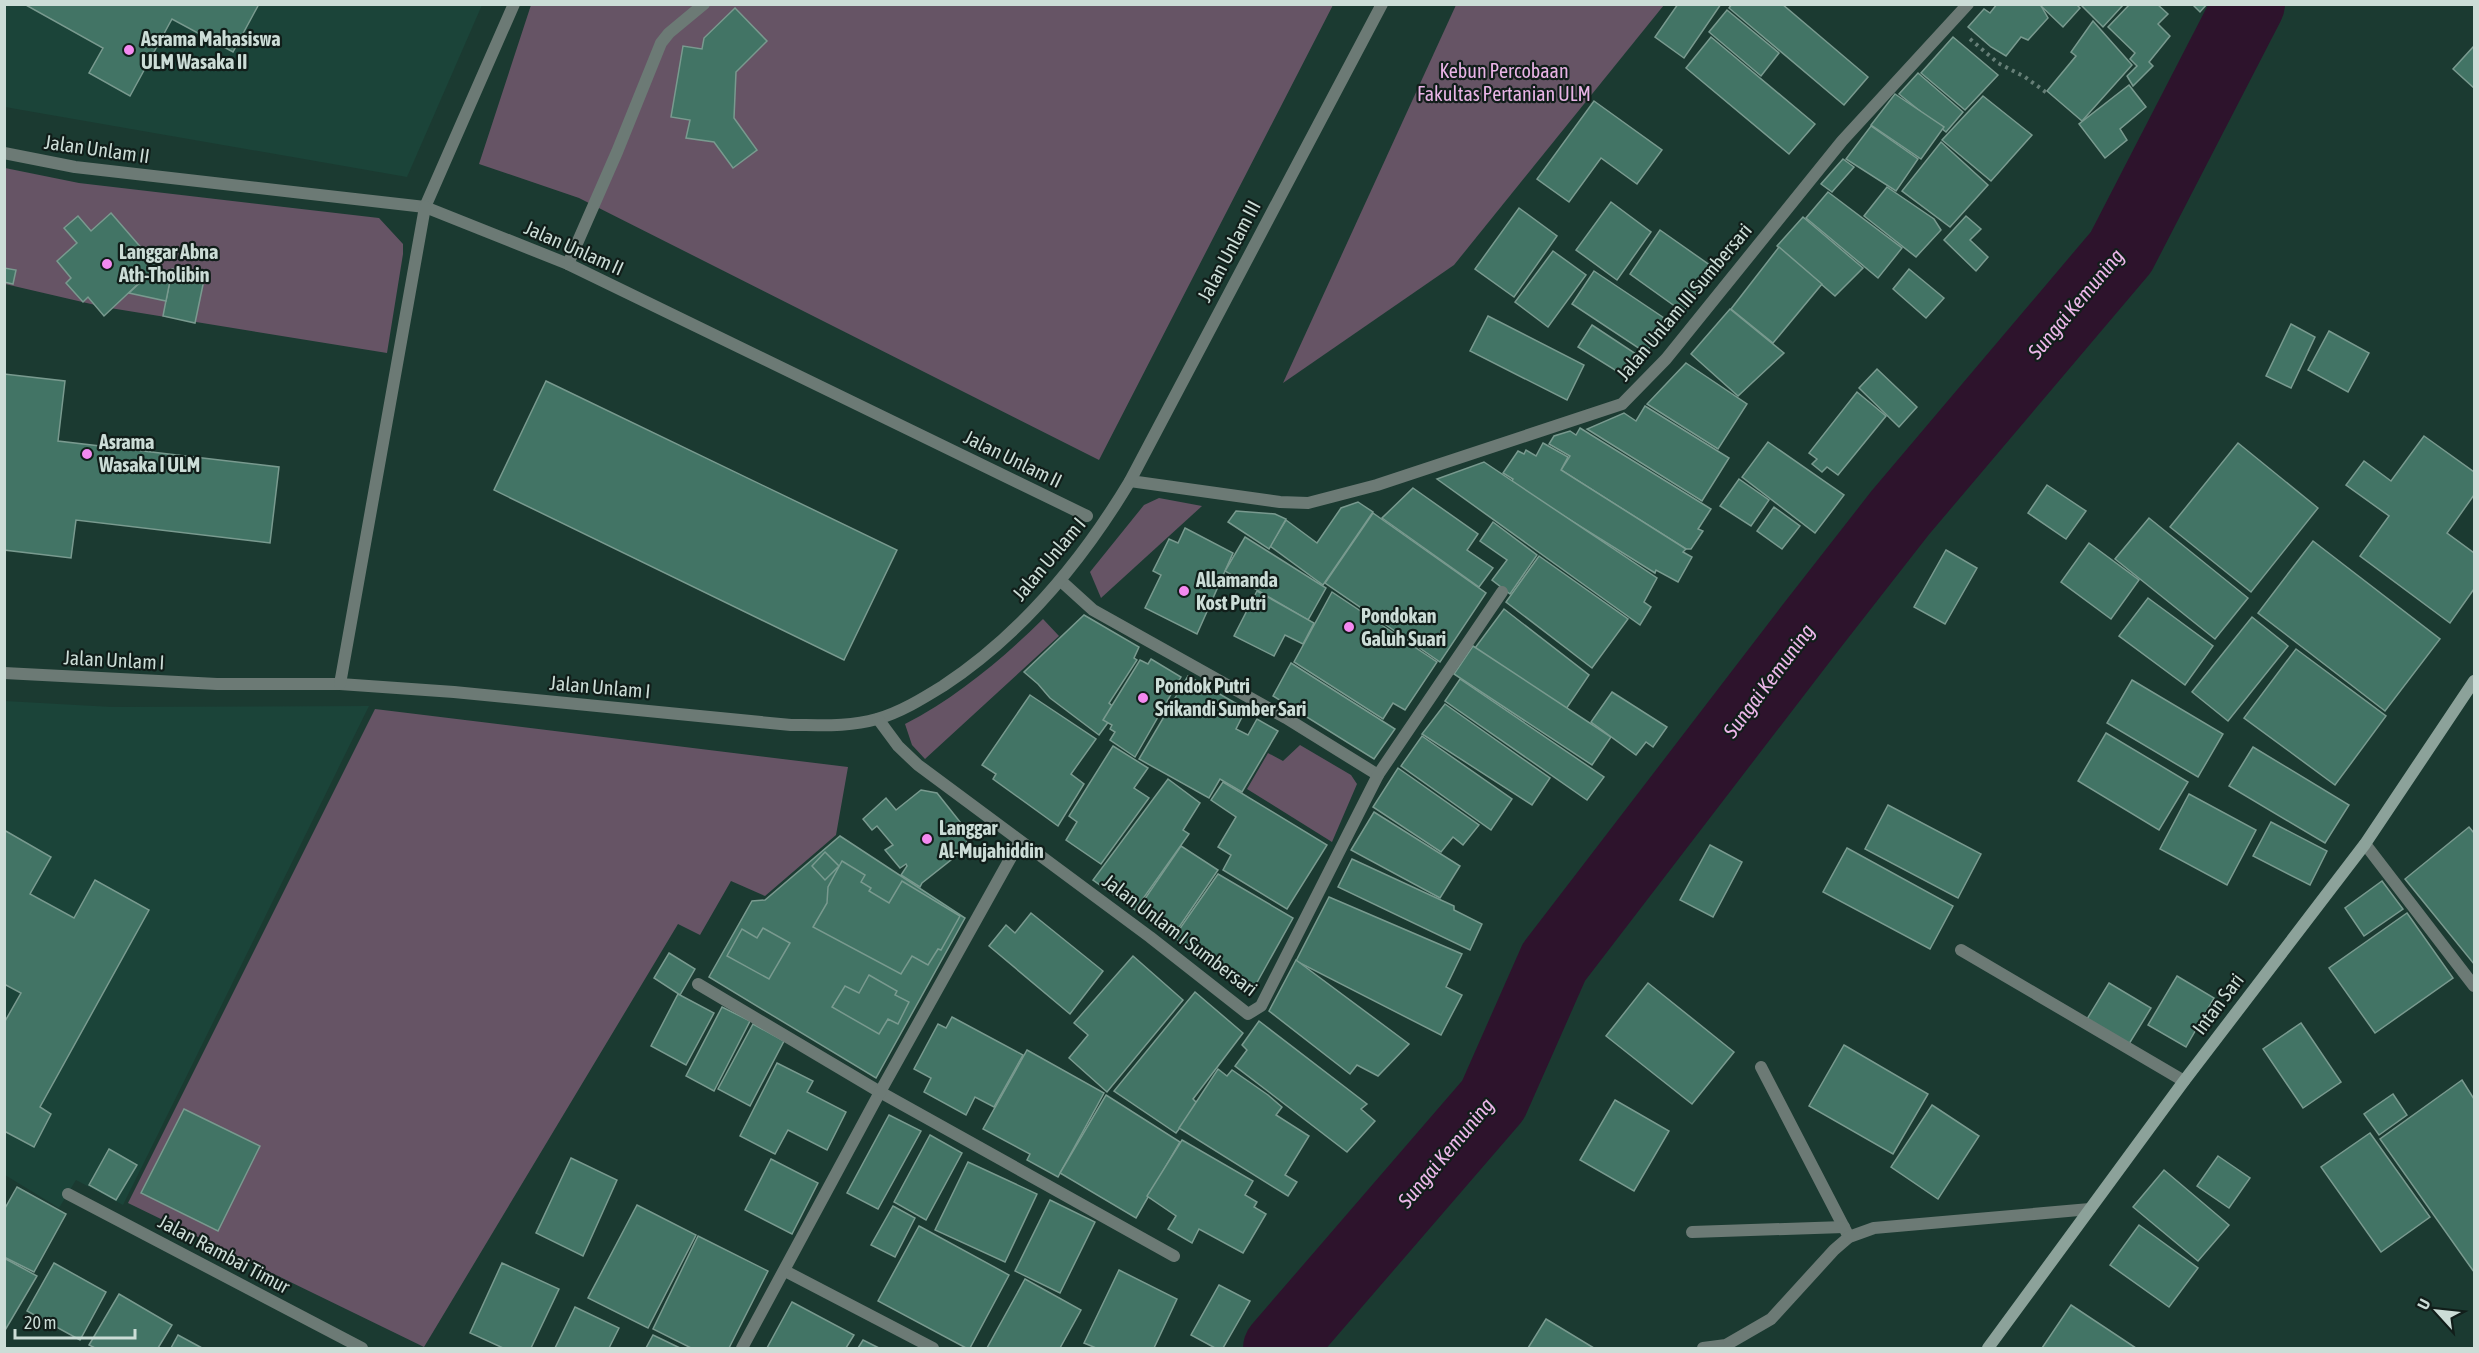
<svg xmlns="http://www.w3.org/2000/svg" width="2479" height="1353" font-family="'Asap Condensed',sans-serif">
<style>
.built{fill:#1b4439}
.green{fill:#665465}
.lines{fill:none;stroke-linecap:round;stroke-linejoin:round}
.river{stroke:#2d132c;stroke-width:72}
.building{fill:#427465;stroke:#799a8f;stroke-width:1.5}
.path{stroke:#667f77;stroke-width:4;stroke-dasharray:3 4.5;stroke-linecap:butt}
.lane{stroke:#6c7a75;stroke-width:12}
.street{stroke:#6c7a75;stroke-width:12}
.secondary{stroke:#8ca29a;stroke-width:12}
.poi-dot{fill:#f489f0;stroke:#111e1a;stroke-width:2}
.labels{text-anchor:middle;stroke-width:4.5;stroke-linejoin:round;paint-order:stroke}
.poi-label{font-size:20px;font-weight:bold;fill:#ccddd7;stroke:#111e1a;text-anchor:start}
.park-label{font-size:20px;fill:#e9b4e6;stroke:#111e1a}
.street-label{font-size:20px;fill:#ccddd7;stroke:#111e1a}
.water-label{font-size:21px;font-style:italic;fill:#ecb7e9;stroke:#111e1a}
</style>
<rect width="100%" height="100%" fill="#1b3a31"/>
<g class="built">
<path d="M5,5H482L407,177L5,107Z"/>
<path d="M5,701L112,707L369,706L123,1205L76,1180L59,1208L5,1175Z"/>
</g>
<g class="green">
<path d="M531,5H1333L1099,460L579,198L479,164Z"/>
<path d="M1456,5H1664L1454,265L1283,383Z"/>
<path d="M5,168L79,183L379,218L403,244V254L387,353L104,307L5,284Z"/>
<path d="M1159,498L1202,506L1101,598L1090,572L1144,505Z"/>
<path d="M1043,619L1059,636L925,759L912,745L905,724C957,697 1001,660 1043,619Z"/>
<path d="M375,709L848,767L836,835L765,896L731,881L700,935L678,924L424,1347L128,1203Z"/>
<path d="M1300,745L1351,775L1357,784L1332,842L1247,789L1268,753L1283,761Z"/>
</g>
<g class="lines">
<path class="river" d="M1279,1348L1493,1100L1554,962L1811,627L1900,513L2121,252L2249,4"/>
</g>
<g class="building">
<path d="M24,4H259L233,52L172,19L130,96L89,73L103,48Z"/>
<path d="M1678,4H1721L1684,58L1655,37Z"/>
<path d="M1732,4H1782L1868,77L1844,105L1729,8Z"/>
<path d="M1997,4H2040L2048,18L2028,40L2021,37L2006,56L1991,47L1968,27L1984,9L1990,13Z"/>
<path d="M2039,4H2076L2080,8L2063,27Z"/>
<path d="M2080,4H2124L2103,27Z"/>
<path d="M2130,4H2157L2168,14L2158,24L2170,36L2149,62L2153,66L2133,86L2127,76L2137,66L2130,59L2135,53L2108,27Z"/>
<path d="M2192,4H2207L2200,12Z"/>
<path d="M735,8L767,41L736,72L734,118L757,150L733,168L714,142L686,138L690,120L671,117L683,46L702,49L704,38Z"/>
<path d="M1727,10L1779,53L1761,76L1709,32Z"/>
<path d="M2093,21L2132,65L2082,121L2047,91L2076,56L2071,52Z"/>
<path d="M1711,37L1815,124L1789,154L1686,68Z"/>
<path d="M1953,37L1998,75L1965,110L1921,73Z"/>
<path d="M2474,46V88L2453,69Z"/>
<path d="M1918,73L1963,112L1946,132L1899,94Z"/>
<path d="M2129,85L2146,107L2120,129L2127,140L2105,158L2079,124Z"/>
<path d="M1895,94L1944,127L1921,159L1871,125Z"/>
<path d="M1983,96L2032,135L1991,181L1942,140Z"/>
<path d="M1594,101L1662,150L1637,184L1601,158L1569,202L1537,179Z"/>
<path d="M1871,126L1918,159L1896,191L1846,159Z"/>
<path d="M1941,142L1988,185L1950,227L1902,191Z"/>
<path d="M1843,159L1854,167L1832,192L1821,184Z"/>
<path d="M1887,187L1934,219L1941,230L1916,257L1864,216Z"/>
<path d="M1828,192L1902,248L1878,278L1806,218Z"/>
<path d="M1611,202L1651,232L1617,280L1576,250Z"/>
<path d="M1519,208L1557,236L1514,297L1475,269Z"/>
<path d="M111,213L157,266L104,316L88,297L83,302L66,283L71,278L57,261L77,243L64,228L78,216L91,231Z"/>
<path d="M1966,216L1981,229L1970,240L1988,257L1976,271L1944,240Z"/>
<path d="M1803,217L1863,268L1835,296L1777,246Z"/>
<path d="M1660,230L1714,268L1683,312L1630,274Z"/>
<path d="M1779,247L1822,284L1773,343L1731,309Z"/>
<path d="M1553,251L1586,275L1548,327L1515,302Z"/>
<path d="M4,268L16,270L13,284L4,282Z"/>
<path d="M172,269L205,275L195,323L163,316Z"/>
<path d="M1909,269L1944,298L1926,318L1893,289Z"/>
<path d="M1594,271L1667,320L1646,353L1572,304Z"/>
<path d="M146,277L170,281L166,301L129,293Z"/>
<path d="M1730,309L1784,353L1738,396L1691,354Z"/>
<path d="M1488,316L1584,365L1567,400L1470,351Z"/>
<path d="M2291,324L2315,337L2291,388L2266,376Z"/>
<path d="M1592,325L1636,354L1623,375L1578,347Z"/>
<path d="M2329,331L2369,353L2348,392L2308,370Z"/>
<path d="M1686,363L1747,404L1718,449L1647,404Z"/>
<path d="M1877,369L1917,407L1899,427L1859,388Z"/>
<path d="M4,374L65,381L58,441L279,467L270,543L76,520L71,558L4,550Z"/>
<path d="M546,381L897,550L844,660L494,490Z"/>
<path d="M1857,392L1886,416L1838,475L1827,467L1822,472L1812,464L1817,459L1809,453Z"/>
<path d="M1645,406L1729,458L1702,501L1587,429L1624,413L1636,421Z"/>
<path d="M1580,428L1711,509L1698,529L1703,531L1691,549H1686L1561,470L1570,456L1549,444L1554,436L1570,431L1576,435Z"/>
<path d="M2424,436L2474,472V495L2447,533L2474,553V589L2450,623L2360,556L2389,516L2346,485L2364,461L2391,481Z"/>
<path d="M1768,442L1844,495L1815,533L1742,477Z"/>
<path d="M1543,443L1568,457L1561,470L1686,549L1683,552L1692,557L1678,582L1656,570L1655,573L1511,483L1513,479L1503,473L1518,451L1524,454L1526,450L1536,456Z"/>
<path d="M2238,443L2318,508L2251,592L2170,527Z"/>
<path d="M1484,462L1657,578L1644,602L1651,607L1640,625L1437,479Z"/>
<path d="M1739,479L1769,500L1751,526L1720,506Z"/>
<path d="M2047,485L2086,511L2066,539L2028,513Z"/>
<path d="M1413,488L1478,534L1467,550L1493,568L1479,587L1382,518Z"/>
<path d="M1358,502L1373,512L1323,585L1270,546L1286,520L1317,543L1341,508Z"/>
<path d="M1774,507L1800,526L1782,549L1757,531Z"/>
<path d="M1236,511L1275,514L1286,519L1269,549L1228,522Z"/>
<path d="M1373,513L1486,593L1440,662L1325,583Z"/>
<path d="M2149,518L2248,598L2215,639L2115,559Z"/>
<path d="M1493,522L1537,555L1510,594L1492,580L1507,560L1480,541Z"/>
<path d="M1185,528L1233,553L1197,634L1145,608L1161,575L1153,571L1169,539L1178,543Z"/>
<path d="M1245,537L1326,588L1308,620L1225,571Z"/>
<path d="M2313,541L2440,639L2385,711L2258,613Z"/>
<path d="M2089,543L2139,580L2111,619L2061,582Z"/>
<path d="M1946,550L1977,568L1945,624L1914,607Z"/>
<path d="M1539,556L1628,619L1592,668L1506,602Z"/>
<path d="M1257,591L1314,623L1303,644L1285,635L1274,656L1234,636Z"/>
<path d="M1332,592L1437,662L1405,710L1393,703L1383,719L1294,662Z"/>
<path d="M2148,598L2213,646L2185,685L2119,636Z"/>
<path d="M1504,609L1589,675L1562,715L1475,648Z"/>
<path d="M1084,615L1139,647L1134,658L1137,660L1109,703L1117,710L1099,735L1050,698L1038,684L1024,672Z"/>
<path d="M2252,617L2288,646L2228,721L2192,692Z"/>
<path d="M1473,646L1611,737L1592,765L1454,674Z"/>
<path d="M2296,649L2386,716L2335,785L2244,718Z"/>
<path d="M1151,659L1181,677L1135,757L1110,740L1115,732L1110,729L1112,725L1103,720L1140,660L1148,664Z"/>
<path d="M1291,663L1395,729L1374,759L1273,696Z"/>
<path d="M1188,676L1246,709L1236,729L1248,735L1257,719L1278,731L1242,792L1220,779L1209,798L1139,759Z"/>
<path d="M1460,679L1604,777L1587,800L1445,701Z"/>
<path d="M2132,680L2223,734L2198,777L2107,723Z"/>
<path d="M1612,692L1667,727L1653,747L1646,742L1636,755L1591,722Z"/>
<path d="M1030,695L1096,739L1071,774L1084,784L1058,826L993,779L996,774L982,765Z"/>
<path d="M1445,704L1550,778L1532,805L1422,734Z"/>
<path d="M2106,733L2188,782L2159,830L2078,781Z"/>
<path d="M1422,736L1512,799L1491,830L1401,766Z"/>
<path d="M1113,746L1148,768L1134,788L1149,798L1101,864L1066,840L1077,822L1069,816Z"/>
<path d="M2253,747L2349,805L2325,843L2229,786Z"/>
<path d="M1398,768L1479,825L1463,845L1453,837L1441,852L1373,807Z"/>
<path d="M1168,779L1200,803L1183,830L1189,834L1135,910L1093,880Z"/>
<path d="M1223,782L1327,845L1287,909L1223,870L1231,855L1218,847L1236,817L1211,800Z"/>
<path d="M921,790L937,793L968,832L966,848L922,883L920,887L901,875L907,866L906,864L900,868L885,850L893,845L877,826L872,830L863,819L886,798L896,810Z"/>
<path d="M2189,794L2256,830L2227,885L2160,849Z"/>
<path d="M1888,805L1981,854L1958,898L1865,849Z"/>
<path d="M1374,812L1460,866L1440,898L1351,850Z"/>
<path d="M2271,822L2327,851L2310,885L2253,856Z"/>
<path d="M2469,827L2474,833V964L2405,879Z"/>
<path d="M4,830L51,857L30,894L74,918L95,880L149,910L40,1107L51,1114L34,1147L4,1131V1023L21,993L4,984Z"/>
<path d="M840,836L965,918L876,1078L709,977L752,901L765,900Z"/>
<path d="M1710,845L1742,862L1713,917L1680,900Z"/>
<path d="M1181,846L1218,870L1173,936L1148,919L1152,914L1140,906Z"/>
<path d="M1847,848L1953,906L1930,949L1823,892Z"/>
<path d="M825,852L839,866L825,880L812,866Z"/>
<path d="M1352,859L1454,906V910L1482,924L1470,950L1338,887Z"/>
<path d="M842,861L865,875L861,882L871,888L869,891L889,903L902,881L960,916L941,950L938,949L928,965L912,956L901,974L813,927L827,903L828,887Z"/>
<path d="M1218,874L1293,918L1255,986L1216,963L1213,968L1174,937Z"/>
<path d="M2382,881L2403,909L2364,936L2345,908Z"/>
<path d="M1329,897L1462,954L1446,987L1462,995L1441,1035L1296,961Z"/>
<path d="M1031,913L1103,971L1070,1014L989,946L1006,925L1015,933Z"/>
<path d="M2407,913L2453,978L2375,1033L2329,968Z"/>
<path d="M763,928L790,943L769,979L727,956L742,929L757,938Z"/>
<path d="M669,953L695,969L680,995L654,978Z"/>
<path d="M1133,956L1183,1000L1107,1092L1069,1058L1088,1035L1074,1023Z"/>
<path d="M1296,960L1409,1044L1378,1076L1357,1065L1350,1074L1269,1011Z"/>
<path d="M869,975L897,991L895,995L909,1002L898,1024L888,1019L879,1034L832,1007L845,986L859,993Z"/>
<path d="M2177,976L2214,998L2186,1047L2148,1025Z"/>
<path d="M1648,983L1734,1052L1692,1104L1606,1036Z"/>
<path d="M2109,983L2151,1008L2129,1044L2087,1019Z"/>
<path d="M1195,992L1243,1033L1193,1099L1198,1104L1176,1133L1114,1091Z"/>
<path d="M678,994L714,1013L686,1065L651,1046Z"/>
<path d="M722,1007L750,1021L714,1091L686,1076Z"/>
<path d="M952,1017L1023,1055L994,1107L975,1097L966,1115L924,1092L931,1078L914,1069L938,1024L946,1028Z"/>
<path d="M1259,1021L1367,1104L1361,1109L1375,1121L1347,1152L1235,1066L1247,1050L1242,1045Z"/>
<path d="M2301,1023L2341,1082L2303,1108L2263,1049Z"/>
<path d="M753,1024L784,1041L750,1106L718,1089Z"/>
<path d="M1844,1045L1928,1094L1893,1154L1809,1106Z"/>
<path d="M1027,1050L1104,1093L1058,1177L1027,1160L1030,1154L983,1129Z"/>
<path d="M777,1063L813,1081L807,1092L846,1112L827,1150L788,1130L775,1154L740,1136Z"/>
<path d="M1218,1069L1227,1076L1232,1070L1268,1095L1282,1107L1276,1115L1309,1136L1285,1175L1297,1182L1288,1196L1179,1128Z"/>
<path d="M2462,1080L2474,1099V1272L2380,1139Z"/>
<path d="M2393,1094L2407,1115L2379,1135L2364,1114Z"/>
<path d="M1106,1095L1180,1142L1136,1218L1060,1173Z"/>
<path d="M1615,1100L1669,1131L1634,1191L1580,1160Z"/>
<path d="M1932,1105L1979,1136L1938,1199L1891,1167Z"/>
<path d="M184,1109L260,1146L218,1231L141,1193Z"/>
<path d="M889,1115L921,1131L878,1209L847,1193Z"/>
<path d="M2370,1133L2430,1217L2381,1252L2321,1167Z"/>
<path d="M930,1135L962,1153L926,1220L894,1202Z"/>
<path d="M1182,1140L1253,1181L1245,1195L1257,1202L1254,1207L1266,1214L1243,1253L1199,1229L1192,1243L1168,1229L1176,1216L1147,1196Z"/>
<path d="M109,1149L137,1165L116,1200L89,1185Z"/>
<path d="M2218,1156L2250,1178L2229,1208L2197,1186Z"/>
<path d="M571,1158L617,1180L583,1256L536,1233Z"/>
<path d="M771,1159L818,1183L792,1234L745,1210Z"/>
<path d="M968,1162L1037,1194L1005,1262L935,1230Z"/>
<path d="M2164,1170L2229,1225L2198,1261L2133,1207Z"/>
<path d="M17,1187L66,1214L34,1272L4,1257V1210Z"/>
<path d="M1050,1200L1095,1222L1060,1293L1015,1271Z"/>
<path d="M637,1205L696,1235L648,1328L588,1298Z"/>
<path d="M893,1206L915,1218L895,1257L871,1245Z"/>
<path d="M2139,1225L2198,1268L2169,1307L2110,1265Z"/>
<path d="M919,1226L1009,1275L970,1348H966L878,1301Z"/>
<path d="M698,1236L768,1271L729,1348H691L653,1329Z"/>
<path d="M4,1258L37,1276L4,1332Z"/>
<path d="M54,1263L106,1292L80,1340L27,1311Z"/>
<path d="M502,1263L559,1289L531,1348H503L470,1333Z"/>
<path d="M1119,1270L1177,1299L1154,1348H1096L1084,1343Z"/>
<path d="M1025,1279L1081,1310L1060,1348H987Z"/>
<path d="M1219,1285L1250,1301L1223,1348H1215L1191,1335Z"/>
<path d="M119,1294L172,1325L158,1348H95L89,1345Z"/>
<path d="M792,1302L854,1335L846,1348H767Z"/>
<path d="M2071,1305L2136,1348H2042Z"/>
<path d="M575,1307L619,1328L609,1348H555Z"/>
<path d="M1546,1319L1594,1348H1528Z"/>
<path d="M178,1335L202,1348H171Z"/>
<path d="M653,1335L680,1348H646Z"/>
<path d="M863,1340L879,1348H858Z"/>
</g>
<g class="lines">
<path class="path" d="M1970,39L1998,63L2025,77L2047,93"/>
<g class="lane">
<path d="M425,207L514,4"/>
<path d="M568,264L617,152L661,43L669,33L704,4"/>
</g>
<g class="street">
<path d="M4,153L75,167L425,207L568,264L1087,516"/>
<path d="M1130,481L1280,502L1308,503L1377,485L1622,404L1666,359L1842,141L1968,4"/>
<path d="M1061,581L1093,610L1286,718L1378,775"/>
<path d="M4,673L217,684H340L454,692L791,725C820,725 849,727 877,719C901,712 922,699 943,686C1022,634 1082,561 1130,481L1382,4"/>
<path d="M340,684L425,207"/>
<path d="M878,719L898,746L918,765L1150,937L1248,1014L1261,1006L1378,775L1502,592"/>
<path d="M2365,844L2474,986"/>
<path d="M1961,950L2184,1081"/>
<path d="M698,984L880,1092L1174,1256"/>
<path d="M1761,1067L1849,1237"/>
<path d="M68,1194L362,1348"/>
<path d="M1692,1232L1844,1227"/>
<path d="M785,1271L933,1348"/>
<path d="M742,1348L880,1092L1020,841"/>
<path d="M1703,1348L1726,1345L1771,1319L1834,1250L1849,1237L1874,1228L2090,1209"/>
</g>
<path class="secondary" d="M1988,1348L2184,1081L2365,844L2474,681"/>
</g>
<g class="poi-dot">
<circle cx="129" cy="50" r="6"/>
<circle cx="107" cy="264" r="6"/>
<circle cx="87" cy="454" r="6"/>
<circle cx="1184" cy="591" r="6"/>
<circle cx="1349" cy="627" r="6"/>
<circle cx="1143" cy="698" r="6"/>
<circle cx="927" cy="839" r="6"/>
</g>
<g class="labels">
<g class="poi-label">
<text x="141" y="46">Asrama Mahasiswa<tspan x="141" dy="23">ULM Wasaka II</tspan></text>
<text x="119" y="259">Langgar Abna<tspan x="119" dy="23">Ath-Tholibin</tspan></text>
<text x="99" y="449">Asrama<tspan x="99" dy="23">Wasaka I ULM</tspan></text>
<text x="1196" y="587">Allamanda<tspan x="1196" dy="23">Kost Putri</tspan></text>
<text x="1361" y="623">Pondokan<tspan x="1361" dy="23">Galuh Suari</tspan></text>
<text x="1155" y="693">Pondok Putri<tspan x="1155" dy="23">Srikandi Sumber Sari</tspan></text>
<text x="939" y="835">Langgar<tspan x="939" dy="23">Al-Mujahiddin</tspan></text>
</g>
<g class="park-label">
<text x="1504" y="78">Kebun Percobaan<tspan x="1504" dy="23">Fakultas Pertanian ULM</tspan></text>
</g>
<g class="street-label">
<text transform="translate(97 149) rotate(8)" y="7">Jalan Unlam II</text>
<text transform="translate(574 248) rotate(24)" y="7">Jalan Unlam II</text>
<text transform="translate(1229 251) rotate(-62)" y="7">Jalan Unlam III</text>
<text transform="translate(1684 302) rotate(-50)" y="7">Jalan Unlam III Sumbersari</text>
<text transform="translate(1013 459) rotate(26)" y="7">Jalan Unlam II</text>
<text transform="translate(1049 559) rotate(-50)" y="7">Jalan Unlam I</text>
<text transform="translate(114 660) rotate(3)" y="7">Jalan Unlam I</text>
<text transform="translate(600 687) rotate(5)" y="7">Jalan Unlam I</text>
<text transform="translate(1180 935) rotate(37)" y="7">Jalan Unlam I Sumbersari</text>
<text transform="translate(2218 1004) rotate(-53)" y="7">Intan Sari</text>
<text transform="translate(224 1254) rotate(28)" y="7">Jalan Rambai Timur</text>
</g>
<g class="water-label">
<text transform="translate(2076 304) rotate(-50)" y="7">Sungai Kemuning</text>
<text transform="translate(1769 681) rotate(-53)" y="7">Sungai Kemuning</text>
<text transform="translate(1446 1153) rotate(-50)" y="7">Sungai Kemuning</text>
</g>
</g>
<rect width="2479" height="1353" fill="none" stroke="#ccddd7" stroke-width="12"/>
<g transform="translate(2437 1311) rotate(297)" stroke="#111e1a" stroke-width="4.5" paint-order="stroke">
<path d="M0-4.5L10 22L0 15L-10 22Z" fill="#ccddd7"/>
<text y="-9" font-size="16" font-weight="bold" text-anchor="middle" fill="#ccddd7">U</text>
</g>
<path d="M15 1329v9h120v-9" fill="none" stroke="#ccddd7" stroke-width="3"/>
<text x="24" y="1329" font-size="18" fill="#ccddd7" stroke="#111e1a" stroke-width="4.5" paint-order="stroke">20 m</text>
</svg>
